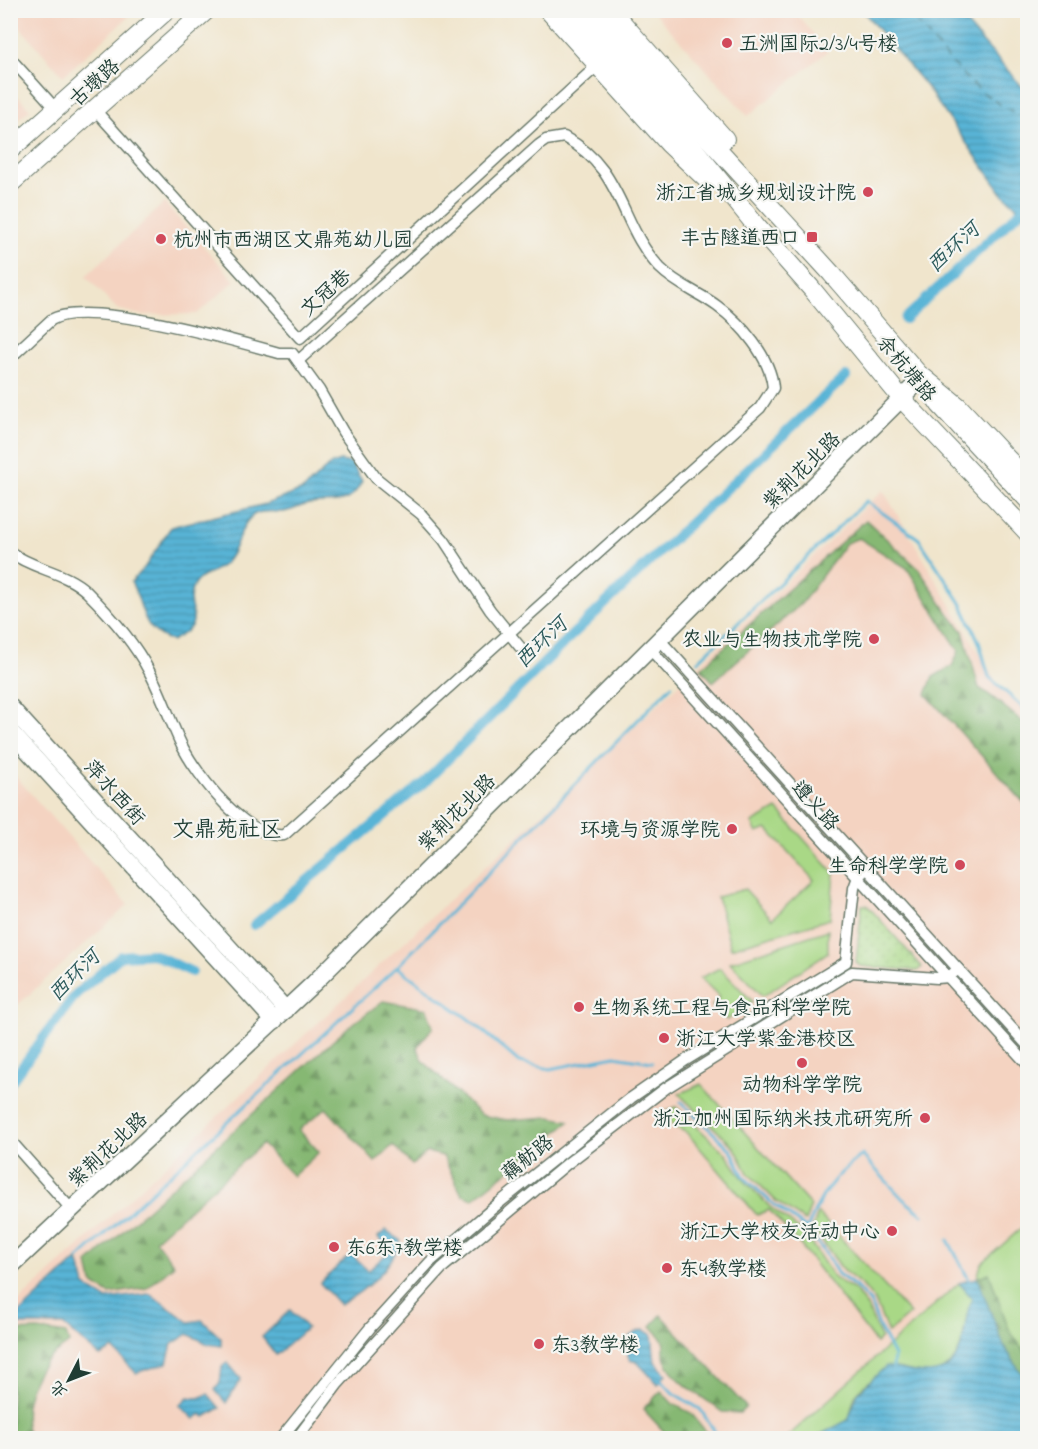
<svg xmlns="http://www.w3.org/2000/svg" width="1038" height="1449" font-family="'Indie Flower','LXGW WenKai TC',sans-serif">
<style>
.built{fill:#f4d3c1}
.grass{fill:#a9d886;stroke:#648a5d;stroke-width:1.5}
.forest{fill:url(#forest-firs);stroke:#527a54;stroke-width:1.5}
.park{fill:url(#park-tufts);stroke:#648a5d;stroke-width:1.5}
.garden{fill:url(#garden-dots);stroke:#648a5d;stroke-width:1.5}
.water{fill:url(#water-rules);stroke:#3c7885;stroke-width:1.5}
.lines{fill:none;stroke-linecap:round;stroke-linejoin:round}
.stream{stroke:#58b4d6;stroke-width:3}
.canal{stroke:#58b4d6;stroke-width:10}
.ferry{stroke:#2d5b5c;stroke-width:1.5;stroke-dasharray:8 6;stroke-linecap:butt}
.street-casing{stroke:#687869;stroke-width:13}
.secondary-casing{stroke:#687869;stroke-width:19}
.primary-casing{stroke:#687869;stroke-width:20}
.highway-casing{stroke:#687869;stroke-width:23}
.street{stroke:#fff;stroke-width:10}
.secondary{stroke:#fff;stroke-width:16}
.primary{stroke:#fff;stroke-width:18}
.highway{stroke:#fff;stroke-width:21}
.poi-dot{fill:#d1495b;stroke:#f6f6f2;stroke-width:2}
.labels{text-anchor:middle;stroke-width:4.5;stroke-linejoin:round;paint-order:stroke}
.poi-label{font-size:20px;fill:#1f3d34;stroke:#f6f6f2;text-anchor:start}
.street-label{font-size:20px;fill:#1f3d34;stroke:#f6f6f2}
.water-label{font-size:21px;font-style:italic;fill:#2d5b5c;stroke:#f6f6f2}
.quarter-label{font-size:22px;fill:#1f3d34;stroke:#f6f6f2}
</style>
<defs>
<pattern id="forest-firs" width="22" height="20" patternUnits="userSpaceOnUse" patternTransform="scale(1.5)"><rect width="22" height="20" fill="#86b873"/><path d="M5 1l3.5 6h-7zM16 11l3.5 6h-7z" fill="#6d975f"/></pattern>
<pattern id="park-tufts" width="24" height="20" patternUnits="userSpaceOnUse" patternTransform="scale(1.5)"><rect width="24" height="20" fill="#a9d886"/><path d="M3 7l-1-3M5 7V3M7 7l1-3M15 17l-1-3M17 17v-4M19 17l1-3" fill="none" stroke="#91ba74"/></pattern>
<pattern id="garden-dots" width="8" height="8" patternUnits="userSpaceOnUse" patternTransform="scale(1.5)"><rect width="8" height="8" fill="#a9d886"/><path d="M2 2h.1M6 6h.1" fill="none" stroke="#91ba74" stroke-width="1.8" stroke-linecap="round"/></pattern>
<pattern id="water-rules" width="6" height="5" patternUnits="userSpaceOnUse" patternTransform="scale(1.5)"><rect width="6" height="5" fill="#58b4d6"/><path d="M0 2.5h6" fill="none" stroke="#4894ae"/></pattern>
</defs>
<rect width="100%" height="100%" fill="#f6f6f2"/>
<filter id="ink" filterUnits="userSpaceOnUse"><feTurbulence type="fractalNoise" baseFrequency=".0167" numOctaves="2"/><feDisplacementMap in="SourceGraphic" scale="12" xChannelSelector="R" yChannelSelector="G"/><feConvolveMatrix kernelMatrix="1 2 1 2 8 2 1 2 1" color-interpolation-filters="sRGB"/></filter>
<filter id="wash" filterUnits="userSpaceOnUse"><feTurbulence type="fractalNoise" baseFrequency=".008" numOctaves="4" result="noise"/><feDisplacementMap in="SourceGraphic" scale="24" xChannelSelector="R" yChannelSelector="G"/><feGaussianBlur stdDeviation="1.35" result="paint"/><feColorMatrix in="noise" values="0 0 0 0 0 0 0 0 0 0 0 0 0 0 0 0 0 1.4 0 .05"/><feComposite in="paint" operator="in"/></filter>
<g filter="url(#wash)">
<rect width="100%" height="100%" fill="#f0e5cc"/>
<g class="built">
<path d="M10,11L11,10L135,11L63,76L11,17Z"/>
<path d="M653,11H794L828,51L748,116Z"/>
<path d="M10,88L30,109L11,126H10Z"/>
<path d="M164,203L235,281L197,314L141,315L117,309L86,276Z"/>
<path d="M883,490L1001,690L1027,709V1438H11V1309L591,768Z"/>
<path d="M11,771L128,905L11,1011H10Z"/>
</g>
<g class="grass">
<path d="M777,809L834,873L830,919L731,948L717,897L745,889L772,919L814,880L767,829L757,833L752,823Z"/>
<path d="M828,930V952L763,996L730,962Z"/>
<path d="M720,968L753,1002L727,1020L712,1006L720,997L700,978Z"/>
<path d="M701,1084L811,1206L805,1221L777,1202L748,1173L735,1148L679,1094Z"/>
<path d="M676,1107L726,1154L744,1180L770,1207L805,1234L834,1278L855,1290L867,1307L881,1338L876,1343L798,1242L769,1210L757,1215L687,1133L672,1125L667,1111Z"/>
<path d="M818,1213L910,1314L888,1333L875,1301L863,1286L843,1270L813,1228Z"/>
<path d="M1027,1223V1355L1009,1330L989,1274L977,1278L981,1264Z"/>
<path d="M959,1283L973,1298C963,1317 966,1349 951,1363C929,1384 918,1370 895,1368C885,1367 863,1386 857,1393C852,1400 851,1412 849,1420L814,1438H786Z"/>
</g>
<g class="forest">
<path d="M866,520L919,569L948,613L963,631L979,688C997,699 1010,713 1027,725V806L926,694L933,677L952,666L959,651L907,568L859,538L846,543L802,603L713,682L701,668Z"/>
<path d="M383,1001L427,1009L433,1027L417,1047L424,1062L481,1115L507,1120L550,1117L570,1121L473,1199L462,1195L443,1156L427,1152L412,1165L393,1145L375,1162L326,1108L299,1130L319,1152L293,1176L262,1144L155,1240L174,1265L147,1288L109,1294L92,1283L88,1263L346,1029Z"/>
<path d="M989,1273L1009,1330L1027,1355V1382L1004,1346L977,1278Z"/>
<path d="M661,1315L746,1407L740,1413L722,1412C703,1396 676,1384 665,1360C663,1355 665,1347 663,1341C660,1336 655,1330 651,1326Z"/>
<path d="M38,1330L66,1334L69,1343C62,1349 52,1354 46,1361C29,1381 19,1414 30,1438H11V1331Z"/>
<path d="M661,1391L673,1404L691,1413L711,1438H670L643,1409Z"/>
<path d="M1027,1423V1438H961L1011,1432Z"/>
</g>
<path class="park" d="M872,1434L893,1438H834L837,1437Z"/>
<path class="garden" d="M862,905H867L922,967L917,971L860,966L856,962Z"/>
<g class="water">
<path d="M863,11H955L1027,92V217L1002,193L925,85Z"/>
<path d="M340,461L351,463L362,481C349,509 333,500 309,504C300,506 291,511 282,512C274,512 264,510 255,514C239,523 238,552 224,564C214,573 197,575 192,589C183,613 211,621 171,641C138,627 146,609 131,582L145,567L171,527L266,504L303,490L330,465Z"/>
<path d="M386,1230L401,1241C389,1271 367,1289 340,1305L320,1283L351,1254L368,1271L390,1251L378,1237Z"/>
<path d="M78,1259L85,1286L106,1299L150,1294L189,1322L202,1320L221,1338V1346L208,1344L188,1334L172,1344L167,1363L136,1373L113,1349L100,1356L63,1325H11V1321Z"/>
<path d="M977,1278L1004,1346L1027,1382V1423L1011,1432L961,1438H893L872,1434L814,1438L848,1420L858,1393L886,1366C914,1372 947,1384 960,1349C967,1332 964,1316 972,1298L959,1283Z"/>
<path d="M290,1310L307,1328L276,1355L262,1337Z"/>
<path d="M644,1330L652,1335L655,1362L666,1374L658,1384L637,1362L630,1360C621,1343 626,1334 644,1330Z"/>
<path d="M227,1362L241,1379L226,1403L215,1390L220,1383L222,1367Z"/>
<path d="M208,1394L220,1408L205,1417L201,1414L194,1419L180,1405L188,1397L198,1398Z"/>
</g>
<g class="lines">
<g class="stream">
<path d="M698,661L866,501L919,539L961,603L979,642L989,677L1028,712"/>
<path d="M397,967L474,1023L519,1062L550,1069L615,1056L652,1062"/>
<path d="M681,1102L731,1150L744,1177L773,1204L807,1229L824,1251L838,1274L855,1286L870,1302L880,1329L894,1356L893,1368"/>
<path d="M807,1229C822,1193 831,1179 862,1155L903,1199L923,1215"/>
<path d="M948,1240L969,1280"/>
<path d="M78,1259L397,967L672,685"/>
<path d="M661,1380L673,1393L700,1409L719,1438"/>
</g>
<g class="canal">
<path d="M905,319L1028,204"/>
<path d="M254,925L426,781L572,635L846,376"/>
<path d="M10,1083L76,994L121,956L153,954L192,972"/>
</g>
<path class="ferry" d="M907,10C944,54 973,96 1028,119"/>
</g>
</g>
<g filter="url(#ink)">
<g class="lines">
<g class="street-casing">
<g id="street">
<path d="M10,58L56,109"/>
<path d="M96,111L300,338L598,65"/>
<path d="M10,358L51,320C86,298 236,341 279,353H292L319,390L343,432L376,478L421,514L444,540L490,610L520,647"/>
<path d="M10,552C34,570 65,571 87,592C110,615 134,642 149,671C162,695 170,721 182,746C198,777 246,839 284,835L760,408L773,388C771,358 741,323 717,306C698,292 677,285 660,268C619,225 624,169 564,137L546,140L539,145L298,361"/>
<path d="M660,640L1028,1046"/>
<path d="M650,649L1028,1065"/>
<path d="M10,1140L72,1210"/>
<path d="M281,1438L370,1328L430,1262L499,1203L631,1098L686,1060L846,962L854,888L858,877L867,868"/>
<path d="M297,1438L337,1385L442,1268L568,1163L666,1088L852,972L937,978L949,977L958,969"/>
</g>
</g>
<g class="secondary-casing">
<g id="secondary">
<path d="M10,707L286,1010"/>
<path d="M10,731L274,1021"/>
<path d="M10,1267L314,983L922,378"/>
</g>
</g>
<g class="primary-casing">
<g id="primary">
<path d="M548,10L669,144L706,179"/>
<path d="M571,10L674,124L757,227L811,288L902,399L1028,533"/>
<path d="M591,10L831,273L922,378L940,405L1028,500"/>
<path d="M611,10L725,139"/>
<path d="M10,150L167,10"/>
<path d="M10,184L207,10"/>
</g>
</g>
<g class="highway-casing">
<path id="highway" d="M922,378L957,407L1028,483"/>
</g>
<use href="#street" class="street"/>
<use href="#secondary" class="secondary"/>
<use href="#primary" class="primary"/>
<use href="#highway" class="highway"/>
</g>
</g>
<g class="poi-dot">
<circle cx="727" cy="43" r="6"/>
<circle cx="868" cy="192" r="6"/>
<rect x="806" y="231" width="12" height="12" rx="3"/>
<circle cx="161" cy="239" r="6"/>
<circle cx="874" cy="639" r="6"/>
<circle cx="732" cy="829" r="6"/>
<circle cx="960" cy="865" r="6"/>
<circle cx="579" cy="1007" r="6"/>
<circle cx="664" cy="1038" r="6"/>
<circle cx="802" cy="1063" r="6"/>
<circle cx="925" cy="1118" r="6"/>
<circle cx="892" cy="1231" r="6"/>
<circle cx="334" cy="1247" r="6"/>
<circle cx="667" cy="1268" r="6"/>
<circle cx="539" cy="1344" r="6"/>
</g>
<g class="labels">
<g class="poi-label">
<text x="739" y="50">五洲国际2/3/4号楼</text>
<text x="856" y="199" text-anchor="end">浙江省城乡规划设计院</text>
<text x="800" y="244" text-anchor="end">丰古隧道西口</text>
<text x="173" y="246">杭州市西湖区文鼎苑幼儿园</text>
<text x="862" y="646" text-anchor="end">农业与生物技术学院</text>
<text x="720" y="836" text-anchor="end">环境与资源学院</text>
<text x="948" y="872" text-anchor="end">生命科学学院</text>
<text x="591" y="1014">生物系统工程与食品科学学院</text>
<text x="676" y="1045">浙江大学紫金港校区</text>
<text x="802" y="1091" text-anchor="middle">动物科学学院</text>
<text x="913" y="1125" text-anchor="end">浙江加州国际纳米技术研究所</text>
<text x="880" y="1238" text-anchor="end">浙江大学校友活动中心</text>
<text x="346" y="1254">东6东7教学楼</text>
<text x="679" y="1275">东4教学楼</text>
<text x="551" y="1351">东3教学楼</text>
</g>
<g class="street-label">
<text transform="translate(94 82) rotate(-42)" y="7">古墩路</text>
<text transform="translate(325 292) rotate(-42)" y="7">文冠巷</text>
<text transform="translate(907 368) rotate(50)" y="7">余杭塘路</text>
<text transform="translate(801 470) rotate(-45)" y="7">紫荆花北路</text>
<text transform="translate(115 792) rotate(48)" y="7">萍水西街</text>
<text transform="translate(816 805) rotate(48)" y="7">遵义路</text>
<text transform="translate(456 812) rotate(-45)" y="7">紫荆花北路</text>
<text transform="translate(107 1149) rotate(-43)" y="7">紫荆花北路</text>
<text transform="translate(527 1157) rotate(-39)" y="7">藕舫路</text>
</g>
<g class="water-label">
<text transform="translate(953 247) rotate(-43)" y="7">西环河</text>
<text transform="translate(541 642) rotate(-44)" y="7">西环河</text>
<text transform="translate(74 975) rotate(-45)" y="7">西环河</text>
</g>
<g class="quarter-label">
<text x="227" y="836">文鼎苑社区</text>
</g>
</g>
<rect width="1038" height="1449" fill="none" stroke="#f6f6f2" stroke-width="36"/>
<g transform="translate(69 1380) rotate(228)" stroke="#f6f6f2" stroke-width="4.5" paint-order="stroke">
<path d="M0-4.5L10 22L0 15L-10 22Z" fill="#1f3d34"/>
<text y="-9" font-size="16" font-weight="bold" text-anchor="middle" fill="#1f3d34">北</text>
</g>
</svg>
